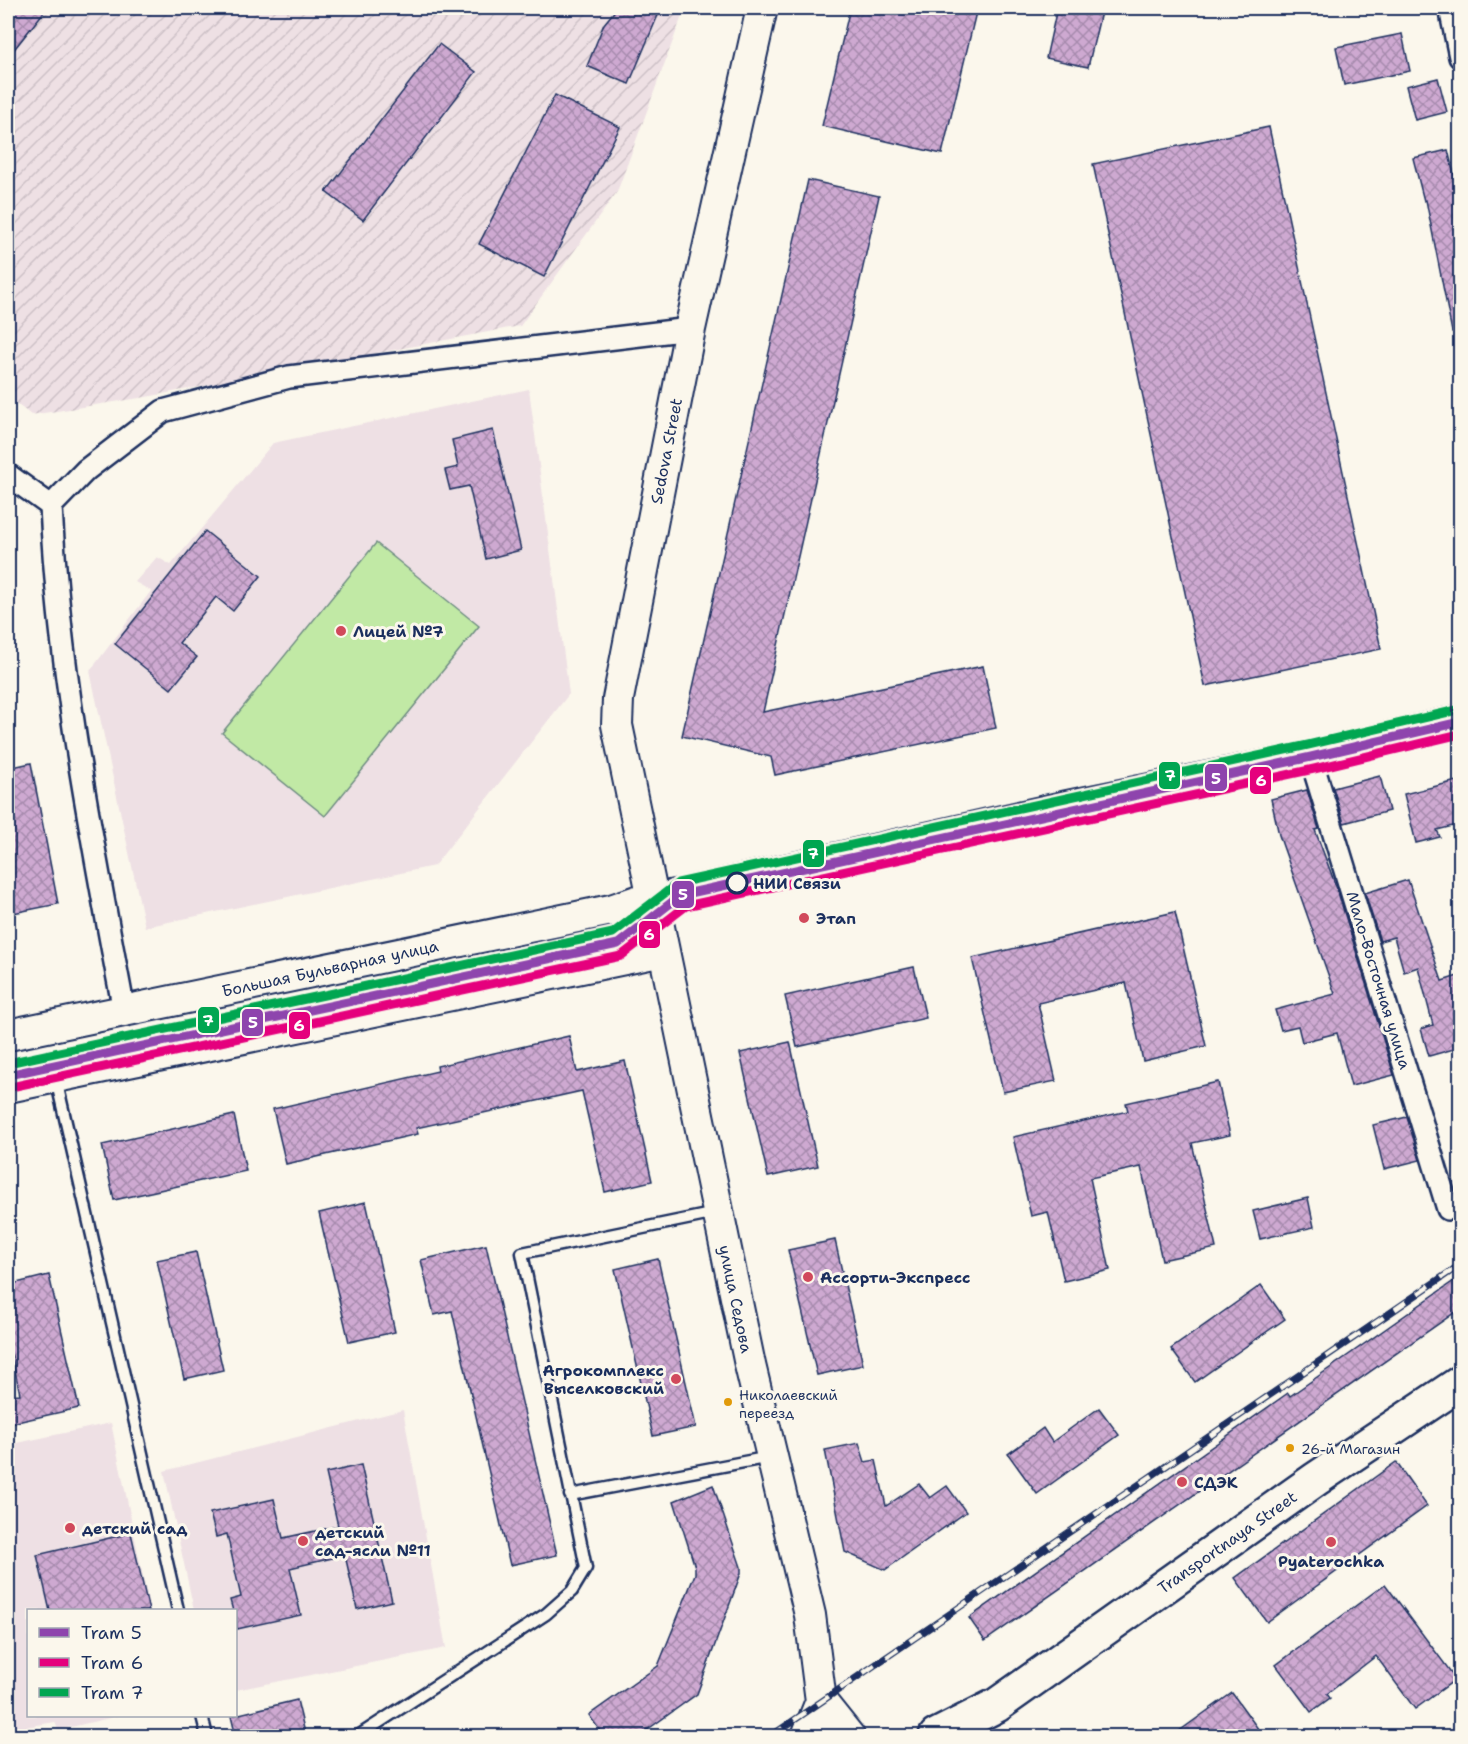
<svg xmlns="http://www.w3.org/2000/svg" width="1468" height="1744" font-family="'Shantell Sans',sans-serif">
<style>
.built{fill:#eee0e4}
.industrial{fill:url(#industrial-furrows)}
.green{fill:#c1e9a5;stroke:#6e8c82;stroke-width:1.5}
.building{fill:url(#building-cross-hatch);stroke:#1b2f5e;stroke-width:1.5}
.lines{fill:none;stroke-linecap:round;stroke-linejoin:round}
.service-casing{stroke:#1b2f5e;stroke-width:15}
.minor-casing{stroke:#1b2f5e;stroke-width:26}
.secondary-casing{stroke:#1b2f5e;stroke-width:34}
.primary-casing{stroke:#1b2f5e;stroke-width:38}
.service{stroke:#fbf7ec;stroke-width:10}
.minor{stroke:#fbf7ec;stroke-width:21}
.secondary{stroke:#fbf7ec;stroke-width:30}
.primary{stroke:#fbf7ec;stroke-width:33}
.rail-casing{stroke:#1b2f5e;stroke-width:7}
.rail{stroke:#fbf7ec;stroke-width:4.5;stroke-dasharray:14;stroke-linecap:butt}
.tram-1-casing{stroke:#fbf7ec;stroke-width:14}
.tram-2-casing{stroke:#fbf7ec;stroke-width:14}
.tram-3-casing{stroke:#fbf7ec;stroke-width:14}
.tram-1{stroke:#8e44ad;stroke-width:9}
.tram-2{stroke:#e5007d;stroke-width:9}
.tram-3{stroke:#00a651;stroke-width:9}
.poi-dot{fill:#d1495b;stroke:#fbf7ec;stroke-width:2}
.stop-dot{fill:#fbf7ec;stroke:#1b2f5e;stroke-width:3}
.bus-dot{fill:#e19a09;stroke:#fbf7ec;stroke-width:2}
.labels{text-anchor:middle;stroke-width:6;stroke-linejoin:round;paint-order:stroke}
.bus-label{font-size:14px;fill:#1b2f5e;stroke:#fbf7ec;text-anchor:start}
.street-label{font-size:16px;fill:#1b2f5e;stroke:#fbf7ec}
.poi-label{font-size:16px;font-weight:bold;fill:#1b2f5e;stroke:#fbf7ec;text-anchor:start}
.stop-label{font-size:16px;font-weight:bold;fill:#1b2f5e;stroke:#fbf7ec;text-anchor:start}
.line-badge{stroke:#fbf7ec;stroke-width:2}
.badge-label{font-size:16px;text-anchor:middle;font-weight:bold;fill:#fff}
</style>
<defs>
<pattern id="industrial-furrows" width="10" height="10" patternUnits="userSpaceOnUse" patternTransform="scale(1.5)"><rect width="10" height="10" fill="#eee0e4"/><path d="M-1 1l2-2M0 10L10 0M9 11l2-2" fill="none" stroke="#ccc0c6"/></pattern>
<pattern id="building-cross-hatch" width="8" height="8" patternUnits="userSpaceOnUse" patternTransform="scale(1.5)"><rect width="8" height="8" fill="#cea9d1"/><path d="M0 0l8 8M0 8l8-8" fill="none" stroke="#a68aad"/></pattern>
</defs>
<rect width="100%" height="100%" fill="#fbf7ec"/>
<filter id="ink" filterUnits="userSpaceOnUse"><feTurbulence type="fractalNoise" baseFrequency=".0167" numOctaves="2"/><feDisplacementMap in="SourceGraphic" scale="12" xChannelSelector="R" yChannelSelector="G"/><feConvolveMatrix kernelMatrix="1 2 1 2 8 2 1 2 1" color-interpolation-filters="sRGB"/></filter>
<g filter="url(#ink)">
<g class="built">
<path d="M529,389L569,694L434,866L145,927L90,671L151,591L135,582L157,557L171,565L273,443Z"/>
<path d="M403,1410L446,1648L236,1690V1610H194L164,1471Z"/>
<path d="M111,1423L150,1610H28V1716H118L58,1730L55,1722L8,1730V1445Z"/>
</g>
<path class="industrial" d="M8,8H685L617,192L520,326L146,397L31,415L8,397Z"/>
<path class="green" d="M376,543L479,626L325,816L222,733Z"/>
<g class="building">
<path d="M8,8H47L8,57Z"/>
<path d="M617,8H661L629,84L587,66L604,24Z"/>
<path d="M850,8H977L942,154L822,126Z"/>
<path d="M1057,8H1102L1088,67L1046,58Z"/>
<path d="M1402,34L1410,71L1344,85L1336,47Z"/>
<path d="M439,44L476,72L363,220L326,192Z"/>
<path d="M1438,78L1447,112L1415,120L1406,86Z"/>
<path d="M555,95L620,127L544,277L479,244Z"/>
<path d="M1269,127L1381,649L1205,686L1093,164Z"/>
<path d="M1448,150L1461,202V331L1452,332L1426,200L1424,201L1413,158Z"/>
<path d="M808,180L879,196L763,712L983,666L996,728L775,775L771,757L682,736Z"/>
<path d="M493,430L521,550L486,559L469,486L450,490L445,470L458,467L452,440Z"/>
<path d="M205,531L261,576L233,611L216,597L179,643L197,657L171,689L115,644Z"/>
<path d="M31,763L58,904L8,914V768Z"/>
<path d="M1380,776L1389,811L1344,823L1333,788Z"/>
<path d="M1461,780V824L1437,830L1440,837L1416,843L1404,794Z"/>
<path d="M1307,790L1319,829L1315,830L1337,889L1394,1075L1351,1086L1337,1033L1302,1042L1298,1026L1281,1030L1275,1010L1335,994L1279,835L1271,799Z"/>
<path d="M1408,880L1442,981L1461,975V1011L1453,1013L1461,1038V1047L1429,1056L1421,1029L1433,1025L1418,967L1404,972L1394,937L1380,941L1365,893Z"/>
<path d="M1175,912L1206,1046L1143,1061L1126,983L1038,1003L1056,1081L1003,1092L972,958Z"/>
<path d="M914,967L926,1018L797,1047L785,996Z"/>
<path d="M569,1036L577,1072L625,1061L652,1181L605,1192L582,1091L416,1128L418,1134L286,1164L273,1109L438,1071L437,1066Z"/>
<path d="M790,1042L818,1166L768,1177L740,1053Z"/>
<path d="M1218,1082L1230,1135L1192,1143L1216,1248L1162,1260L1141,1167L1090,1178L1110,1270L1064,1281L1048,1212L1031,1216L1013,1137L1128,1111L1126,1103Z"/>
<path d="M234,1115L246,1171L114,1200L102,1145Z"/>
<path d="M1407,1117L1420,1160L1384,1169L1373,1125Z"/>
<path d="M1308,1198L1314,1227L1260,1239L1253,1211Z"/>
<path d="M366,1202L395,1332L349,1342L319,1213Z"/>
<path d="M835,1240L863,1365L817,1375L788,1250Z"/>
<path d="M486,1245L557,1555L510,1565L452,1311L434,1315L421,1260Z"/>
<path d="M196,1252L223,1370L184,1379L157,1260Z"/>
<path d="M658,1259L696,1427L653,1436L615,1269Z"/>
<path d="M49,1275L79,1408L8,1424V1395L20,1394L8,1340V1285Z"/>
<path d="M1461,1276V1308L985,1641L969,1618L1288,1393L1290,1396Z"/>
<path d="M1261,1285L1285,1319L1195,1382L1171,1349Z"/>
<path d="M1099,1408L1119,1435L1037,1494L1008,1454L1043,1428L1052,1442Z"/>
<path d="M859,1443L865,1462L876,1460L886,1506L919,1484L930,1498L947,1486L966,1512L885,1570L845,1552L825,1450Z"/>
<path d="M1396,1462L1427,1506L1267,1622L1235,1578Z"/>
<path d="M361,1465L392,1601L357,1609L345,1555L290,1568L301,1615L237,1629L236,1611H233L230,1600L241,1597L227,1534L216,1537L210,1513L274,1499L283,1538L338,1526L326,1473Z"/>
<path d="M713,1485L741,1567V1573L697,1694L637,1737H604L589,1715L658,1666L695,1574V1567L674,1501Z"/>
<path d="M131,1533L149,1611H50L37,1555Z"/>
<path d="M1385,1584L1456,1679L1415,1709L1376,1656L1327,1694L1330,1698L1311,1712L1276,1665Z"/>
<path d="M1232,1693L1264,1737H1171Z"/>
<path d="M297,1700L306,1737H236L231,1716Z"/>
</g>
<g class="lines">
<g class="service-casing">
<g id="service">
<path d="M56,1079L178,1610"/>
<path d="M570,1495L770,1457"/>
<path d="M202,1716L207,1736"/>
<path d="M358,1736L546,1614L572,1591L586,1568L522,1253L716,1213"/>
</g>
</g>
<g class="minor-casing">
<g id="minor">
<path d="M1450,8L1460,57"/>
<path d="M8,475L51,506"/>
<path d="M1309,752L1448,1209"/>
<path d="M652,896L1067,802L1309,752L1460,716"/>
<path d="M124,1011C93,844 59,676 51,506L86,470L163,411L289,377L690,329"/>
</g>
</g>
<g class="secondary-casing">
<g id="secondary">
<path d="M762,8L690,329L618,699L617,725L750,1365L810,1615L821,1701L807,1736"/>
<path d="M8,1035L611,910L652,896"/>
<path d="M8,1087L663,951"/>
<path d="M821,1701L849,1736"/>
</g>
</g>
<g class="primary-casing">
<path id="primary" d="M936,1736L997,1705L1316,1479L1460,1383"/>
</g>
<use href="#service" class="service"/>
<use href="#minor" class="minor"/>
<use href="#secondary" class="secondary"/>
<use href="#primary" class="primary"/>
<g class="rail-casing">
<path id="rail" d="M771,1736L1460,1265"/>
</g>
<use href="#rail" class="rail"/>
<g class="tram-1-casing">
<path id="tram-1" d="M8,1075L618,944L681,895L1311,757L1460,722"/>
</g>
<g class="tram-2-casing">
<path id="tram-2" d="M11,1087L621,956L686,906L1314,769L1460,734"/>
</g>
<g class="tram-3-casing">
<path id="tram-3" d="M8,1063L613,933L678,883L1308,745L1457,710"/>
</g>
<use href="#tram-1" class="tram-1"/>
<use href="#tram-2" class="tram-2"/>
<use href="#tram-3" class="tram-3"/>
</g>
</g>
<g class="poi-dot">
<circle cx="341" cy="631" r="6"/>
<circle cx="804" cy="918" r="6"/>
<circle cx="808" cy="1277" r="6"/>
<circle cx="676" cy="1379" r="6"/>
<circle cx="1182" cy="1482" r="6"/>
<circle cx="70" cy="1528" r="6"/>
<circle cx="303" cy="1541" r="6"/>
<circle cx="1331" cy="1542" r="6"/>
</g>
<circle class="stop-dot" cx="737" cy="883" r="10"/>
<g class="bus-dot">
<circle cx="728" cy="1402" r="5"/>
<circle cx="1290" cy="1448" r="5"/>
</g>
<g class="labels">
<g class="bus-label">
<text x="739" y="1400">Николаевский<tspan x="739" dy="18">переезд</tspan></text>
<text x="1301" y="1454">26-й Магазин</text>
</g>
<g class="street-label">
<text transform="translate(666 451) rotate(-79)" y="6">Sedova Street</text>
<text transform="translate(330 968) rotate(-12)" y="6">Большая Бульварная улица</text>
<text transform="translate(1379 980) rotate(73)" y="6">Мало-Восточная улица</text>
<text transform="translate(736 1299) rotate(78)" y="6">улица Седова</text>
<text transform="translate(1227 1542) rotate(-35)" y="6">Transportnaya Street</text>
</g>
<g class="poi-label">
<text x="353" y="637">Лицей №7</text>
<text x="816" y="924">Этап</text>
<text x="820" y="1283">Ассорти-Экспресс</text>
<text x="664" y="1376" text-anchor="end">Агрокомплекс<tspan x="664" dy="18">Выселковский</tspan></text>
<text x="1194" y="1488">СДЭК</text>
<text x="82" y="1534">детский сад</text>
<text x="315" y="1538">детский<tspan x="315" dy="18">сад-ясли №11</tspan></text>
<text x="1331" y="1567" text-anchor="middle">Pyaterochka</text>
</g>
<g class="stop-label">
<text x="753" y="889">НИИ Связи</text>
</g>
</g>
<g class="line-badge">
<rect x="1158" y="761" width="23" height="29" rx="6" fill="#00a651"/>
<rect x="1204" y="763" width="24" height="29" rx="6" fill="#8e44ad"/>
<rect x="1249" y="766" width="23" height="29" rx="6" fill="#e5007d"/>
<rect x="802" y="839" width="23" height="29" rx="6" fill="#00a651"/>
<rect x="671" y="880" width="24" height="29" rx="6" fill="#8e44ad"/>
<rect x="638" y="920" width="23" height="29" rx="6" fill="#e5007d"/>
<rect x="197" y="1006" width="23" height="28" rx="6" fill="#00a651"/>
<rect x="241" y="1008" width="23" height="29" rx="6" fill="#8e44ad"/>
<rect x="288" y="1011" width="23" height="29" rx="6" fill="#e5007d"/>
</g>
<g class="badge-label">
<text x="1170" y="781">7</text>
<text x="1216" y="784">5</text>
<text x="1261" y="786">6</text>
<text x="813" y="859">7</text>
<text x="683" y="900">5</text>
<text x="649" y="940">6</text>
<text x="208" y="1026">7</text>
<text x="253" y="1028">5</text>
<text x="299" y="1031">6</text>
</g>
<rect width="1468" height="1744" fill="none" stroke="#fbf7ec" stroke-width="30"/>
<rect x="15" y="15" width="1438" height="1714" fill="none" stroke="#1b2f5e" stroke-width="2" filter="url(#ink)"/>
<rect x="27" y="1609" width="210" height="108" fill="#fbf7ec" stroke="#a1a7b3" stroke-width="1.5"/>
<rect x="39" y="1628" width="30" height="9" fill="#8e44ad" stroke="#a1a7b3" stroke-width="1.5"/>
<text x="81" y="1639" font-size="18" fill="#1b2f5e">Tram 5</text>
<rect x="39" y="1658" width="30" height="9" fill="#e5007d" stroke="#a1a7b3" stroke-width="1.5"/>
<text x="81" y="1669" font-size="18" fill="#1b2f5e">Tram 6</text>
<rect x="39" y="1688" width="30" height="9" fill="#00a651" stroke="#a1a7b3" stroke-width="1.5"/>
<text x="81" y="1699" font-size="18" fill="#1b2f5e">Tram 7</text>
</svg>
